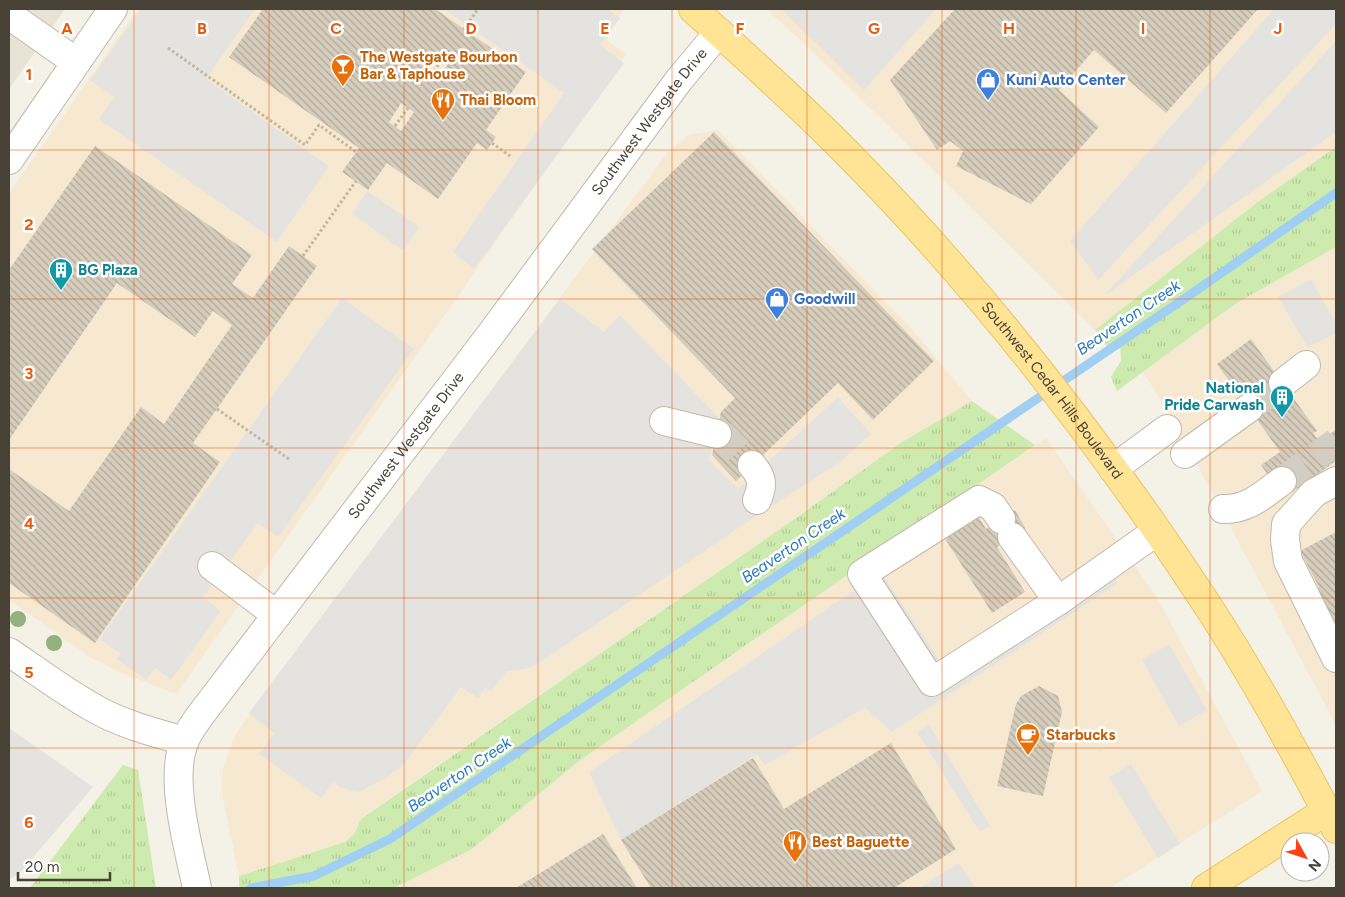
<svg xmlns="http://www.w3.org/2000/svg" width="1345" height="897" font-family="Figtree,sans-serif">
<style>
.residential{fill:#e9e3d5}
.commercial{fill:#f7e9d1}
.grass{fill:url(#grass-tufts)}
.parking{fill:#e5e3df}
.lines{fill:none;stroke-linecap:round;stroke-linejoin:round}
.stream{stroke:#a1cff4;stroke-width:9}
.building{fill:url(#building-back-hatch);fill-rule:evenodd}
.minor-tunnel{stroke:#d2cec4;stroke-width:28;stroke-dasharray:28 14;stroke-linecap:butt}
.minor-casing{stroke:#c1b9a9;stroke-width:30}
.major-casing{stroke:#eac560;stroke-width:30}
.path{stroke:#c3b69a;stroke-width:3;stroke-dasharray:2.5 2.5;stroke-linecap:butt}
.minor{stroke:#fff;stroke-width:28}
.major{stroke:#ffe496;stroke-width:28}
.tree{fill:#93b17c}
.grid{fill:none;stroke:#e8590c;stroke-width:1;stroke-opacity:0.55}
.labels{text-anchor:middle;stroke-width:5;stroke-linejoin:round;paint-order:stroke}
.food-label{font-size:15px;font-weight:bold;fill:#c56008;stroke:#fff;text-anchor:start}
.shop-label{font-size:15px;font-weight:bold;fill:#366cbe;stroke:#fff;text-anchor:start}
.street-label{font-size:15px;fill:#484136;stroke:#fff}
.culture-label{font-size:15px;font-weight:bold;fill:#0d838f;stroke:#fff;text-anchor:start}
.water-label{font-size:16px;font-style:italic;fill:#2978ba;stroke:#fff}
.grid-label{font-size:16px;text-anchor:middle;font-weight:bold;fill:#e8590c;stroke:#fff;stroke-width:5;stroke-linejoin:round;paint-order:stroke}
</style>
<defs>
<pattern id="grass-tufts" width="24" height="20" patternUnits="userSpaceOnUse" patternTransform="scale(1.25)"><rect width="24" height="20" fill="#cdebae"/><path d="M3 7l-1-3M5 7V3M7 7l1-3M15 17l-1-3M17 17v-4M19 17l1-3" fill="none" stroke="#b2cb96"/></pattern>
<pattern id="building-back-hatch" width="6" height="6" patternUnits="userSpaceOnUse" patternTransform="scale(1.25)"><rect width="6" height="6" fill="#d7cdbc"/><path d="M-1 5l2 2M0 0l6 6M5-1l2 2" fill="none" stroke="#b0a89a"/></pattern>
</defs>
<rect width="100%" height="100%" fill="#f4f1e7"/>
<path class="residential" d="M9,9H65L9,89Z"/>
<g class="commercial">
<path d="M138,9H620L623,11L608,33V41L626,54L454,302L176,694L117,671L90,657L9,600V193Z"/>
<path d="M766,9H1336V147L1259,201L1095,330L809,48Z"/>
<path d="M718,130L909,326L972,401L902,442L796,518L361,818L354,834L345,842L239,876L223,799L222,785L223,769L235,735L668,152L689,135Z"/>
<path d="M1336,247V725L1175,423L1143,372L1235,304Z"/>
<path d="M1046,438L1156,596L1262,791L1110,888H394L472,849L579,761Z"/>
</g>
<g class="grass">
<path d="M1336,147V247L1235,304L1117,391L1111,377L1121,361L1120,340L1109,348L1095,330L1259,201Z"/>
<path d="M972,401L1035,445L579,761L472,849L394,888H239V876L345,842L354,834L361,819L796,518L902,442Z"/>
<path d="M123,765L138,770L156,888H30Z"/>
</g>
<g class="parking">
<path d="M141,9H255L206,79L329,166L277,242L99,119L114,97L90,80Z"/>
<path d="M444,9H607L620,18L600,45L624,63L474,269L453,252L564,93Z"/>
<path d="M781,9H936L864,90Z"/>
<path d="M1274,9H1336V24L1098,280L1070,241Z"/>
<path d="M1336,41V132L1104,296Z"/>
<path d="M367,191L419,227L403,250L352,214Z"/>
<path d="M1311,279L1336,324V333L1308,348L1278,297Z"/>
<path d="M342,298L414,349L278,537L258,523L203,597L221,611L171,680L155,668L146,680L117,659L120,654L100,639Z"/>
<path d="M560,299L604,332L620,315L718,417L709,460L738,489L838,397L871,434L839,463L756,516L536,665L525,669L507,671L491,691L485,688L478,698L461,687L403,765L387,777L359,792L341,788L334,782L321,798L259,754L274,733L249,713Z"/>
<path d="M1102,555L1118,583L892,732L865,708L765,765L757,754L621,840L589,772L881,572L940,661Z"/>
<path d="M1169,644L1207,710L1179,726L1142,660Z"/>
<path d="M929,725L990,826L980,832L917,732Z"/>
<path d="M9,728L93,787L19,874L9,879Z"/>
<path d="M1131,764L1180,844L1158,858L1109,777Z"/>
<path d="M959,863L975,888H919Z"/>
</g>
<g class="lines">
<path class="stream" d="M251,888L314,876L390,839L1197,290L1336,193"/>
</g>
<g class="building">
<path d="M263,9H435L526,72L486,130L496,137L487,150L477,143L438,199L387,163L368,190L342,172L359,148L229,57ZM438,52L450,61L437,80L424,71ZM401,103L414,112L401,131L389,122Z"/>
<path d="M955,9H1258L1166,113L1094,50L1059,90L1099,127L1031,204L956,166L963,151L950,141L937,150L890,80Z"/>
<path d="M714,132L934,361L873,420L838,383L736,481L712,455L721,412L735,398L592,249Z"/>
<path d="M95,146L252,255L232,284L253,298L289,246L317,266L193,443L220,462L95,643L9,583V469L69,511L141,407L164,424L232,325L213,311L195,337L117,283L9,440V270Z"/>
<path d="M1251,339L1317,431L1313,433L1319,441L1336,430V461L1291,493L1282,481L1270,478L1261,465L1280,452L1217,364Z"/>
<path d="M1015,510L1026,529L997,547L1025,592L992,613L944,537L978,516L986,529Z"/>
<path d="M1336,532V642L1310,592L1319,587L1300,551Z"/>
<path d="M1039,686L1058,696L1062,712L1043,796L997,786L1016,704L1021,696Z"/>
<path d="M891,743L956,849L894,888H651L621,840L753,758L784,809Z"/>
<path d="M603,834L637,888H516Z"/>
</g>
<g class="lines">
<g class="minor-tunnel">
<path d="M1249,408L1283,383"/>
<path d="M717,434L724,436L752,465"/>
<path d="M1282,481L1336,442"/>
</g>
<g class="minor-casing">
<g id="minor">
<path d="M9,15L76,62"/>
<path d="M9,160L113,9"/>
<path d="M1283,383L1306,365"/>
<path d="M664,421L717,434"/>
<path d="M1185,454L1249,408"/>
<path d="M752,465C763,478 763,485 757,500"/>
<path d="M1113,469L1167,429"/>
<path d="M1336,481L1314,493L1286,524L1285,540L1288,561L1336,658"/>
<path d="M1223,509C1247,510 1263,495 1282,481"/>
<path d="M1001,519L993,507L979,500L862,574L932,682L1058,601L1157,531"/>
<path d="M1012,537L1058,601"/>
<path d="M212,566L277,615"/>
<path d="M9,652C40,673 70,696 103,713C129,726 157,733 184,741"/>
<path id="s1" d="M197,888C189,849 168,778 185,740C188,732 194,725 199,717L491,334L679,80L719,32"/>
</g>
</g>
<g class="major-casing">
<g id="major">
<path id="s2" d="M693,9C745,56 798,103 847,153C980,287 1098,439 1202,597C1251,671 1294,750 1336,829"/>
<path d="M1206,888L1326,811"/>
</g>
</g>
<g class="path">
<path d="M464,29L478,9"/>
<path d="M168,48L305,145L319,125L356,152"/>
<path d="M431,75L444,57"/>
<path d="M395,126L408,108"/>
<path d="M492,143L510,156"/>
<path d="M303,256L356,181"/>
<path d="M217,409L289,459"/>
</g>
<use href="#minor" class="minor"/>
<use href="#major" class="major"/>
</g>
<g class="tree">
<circle cx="18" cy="619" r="8"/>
<circle cx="54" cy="643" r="8"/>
</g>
<path class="grid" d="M134,9V888M269,9V888M404,9V888M538,9V888M672,9V888M807,9V888M942,9V888M1076,9V888M1210,9V888M9,150H1336M9,299H1336M9,448H1336M9,598H1336M9,748H1336"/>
<defs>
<g id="bar-pin" transform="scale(1.25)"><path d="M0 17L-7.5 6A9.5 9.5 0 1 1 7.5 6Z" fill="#e8710a" stroke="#fff"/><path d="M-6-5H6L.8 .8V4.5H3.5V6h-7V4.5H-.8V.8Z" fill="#fff"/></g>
<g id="shop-pin" transform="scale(1.25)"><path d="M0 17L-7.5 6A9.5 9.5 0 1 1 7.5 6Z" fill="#3f7fe0" stroke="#fff"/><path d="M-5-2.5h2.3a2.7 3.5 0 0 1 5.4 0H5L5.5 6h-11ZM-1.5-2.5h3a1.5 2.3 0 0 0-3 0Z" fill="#fff"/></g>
<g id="restaurant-pin" transform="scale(1.25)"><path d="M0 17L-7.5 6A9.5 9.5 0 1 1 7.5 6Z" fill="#e8710a" stroke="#fff"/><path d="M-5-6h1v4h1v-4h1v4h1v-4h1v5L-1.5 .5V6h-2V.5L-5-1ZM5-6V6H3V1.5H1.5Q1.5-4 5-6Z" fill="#fff"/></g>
<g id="building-pin" transform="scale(1.25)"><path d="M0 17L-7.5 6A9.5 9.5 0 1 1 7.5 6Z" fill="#0f9aa8" stroke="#fff"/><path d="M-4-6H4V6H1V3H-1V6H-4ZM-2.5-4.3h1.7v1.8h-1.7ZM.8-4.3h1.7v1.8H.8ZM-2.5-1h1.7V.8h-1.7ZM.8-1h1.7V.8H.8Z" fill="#fff"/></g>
<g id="cafe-pin" transform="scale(1.25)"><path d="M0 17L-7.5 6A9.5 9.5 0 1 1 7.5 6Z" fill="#e8710a" stroke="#fff"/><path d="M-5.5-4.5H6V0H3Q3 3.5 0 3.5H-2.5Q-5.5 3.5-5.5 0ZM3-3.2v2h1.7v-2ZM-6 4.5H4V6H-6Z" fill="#fff"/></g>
</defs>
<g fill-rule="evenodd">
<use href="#bar-pin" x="343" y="66"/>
<use href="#shop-pin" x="988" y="80"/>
<use href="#restaurant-pin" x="443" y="100"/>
<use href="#building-pin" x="61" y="270"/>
<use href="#shop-pin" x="777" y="299"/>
<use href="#building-pin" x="1282" y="397"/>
<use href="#cafe-pin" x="1028" y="735"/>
<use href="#restaurant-pin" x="795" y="842"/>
</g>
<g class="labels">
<g class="food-label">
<text x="360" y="62">The Westgate Bourbon<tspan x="360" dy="17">Bar &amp; Taphouse</tspan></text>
<text x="460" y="105">Thai Bloom</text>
<text x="1046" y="740">Starbucks</text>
<text x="812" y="847">Best Baguette</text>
</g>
<g class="shop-label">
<text x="1006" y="85">Kuni Auto Center</text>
<text x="794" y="304">Goodwill</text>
</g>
<g class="street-label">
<text dy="5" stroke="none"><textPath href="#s1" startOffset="924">Southwest Westgate Drive</textPath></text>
<text dy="5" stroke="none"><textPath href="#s2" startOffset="525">Southwest Cedar Hills Boulevard</textPath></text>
<text dy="5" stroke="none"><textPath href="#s1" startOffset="519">Southwest Westgate Drive</textPath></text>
</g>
<g class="culture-label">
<text x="78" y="275">BG Plaza</text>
<text x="1264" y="393" text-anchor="end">National<tspan x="1264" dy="17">Pride Carwash</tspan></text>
</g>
<g class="water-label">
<text transform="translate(1128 317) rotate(-34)" y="6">Beaverton Creek</text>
<text transform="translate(793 545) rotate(-34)" y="6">Beaverton Creek</text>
<text transform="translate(459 774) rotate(-34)" y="6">Beaverton Creek</text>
</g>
</g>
<g class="grid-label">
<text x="67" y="34">A</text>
<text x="202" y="34">B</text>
<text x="336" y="34">C</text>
<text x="471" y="34">D</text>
<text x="605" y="34">E</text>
<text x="740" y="34">F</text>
<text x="874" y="34">G</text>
<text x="1009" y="34">H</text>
<text x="1143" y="34">I</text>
<text x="1278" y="34">J</text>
<text x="29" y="80">1</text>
<text x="29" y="230">2</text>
<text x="29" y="379">3</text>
<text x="29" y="529">4</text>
<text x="29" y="678">5</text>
<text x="29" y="828">6</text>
</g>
<rect width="1345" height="897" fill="none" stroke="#484136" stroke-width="20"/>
<g transform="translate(1305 857) rotate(130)"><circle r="24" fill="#ffffff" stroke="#b6b3af"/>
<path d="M0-4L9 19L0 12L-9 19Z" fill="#ff3f14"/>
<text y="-8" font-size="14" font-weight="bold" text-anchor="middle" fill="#484136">N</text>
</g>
<path d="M18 872v8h92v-8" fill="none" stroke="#484136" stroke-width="2.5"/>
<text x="25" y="872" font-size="15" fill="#484136" stroke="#ffffff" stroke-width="4" paint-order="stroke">20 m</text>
</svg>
